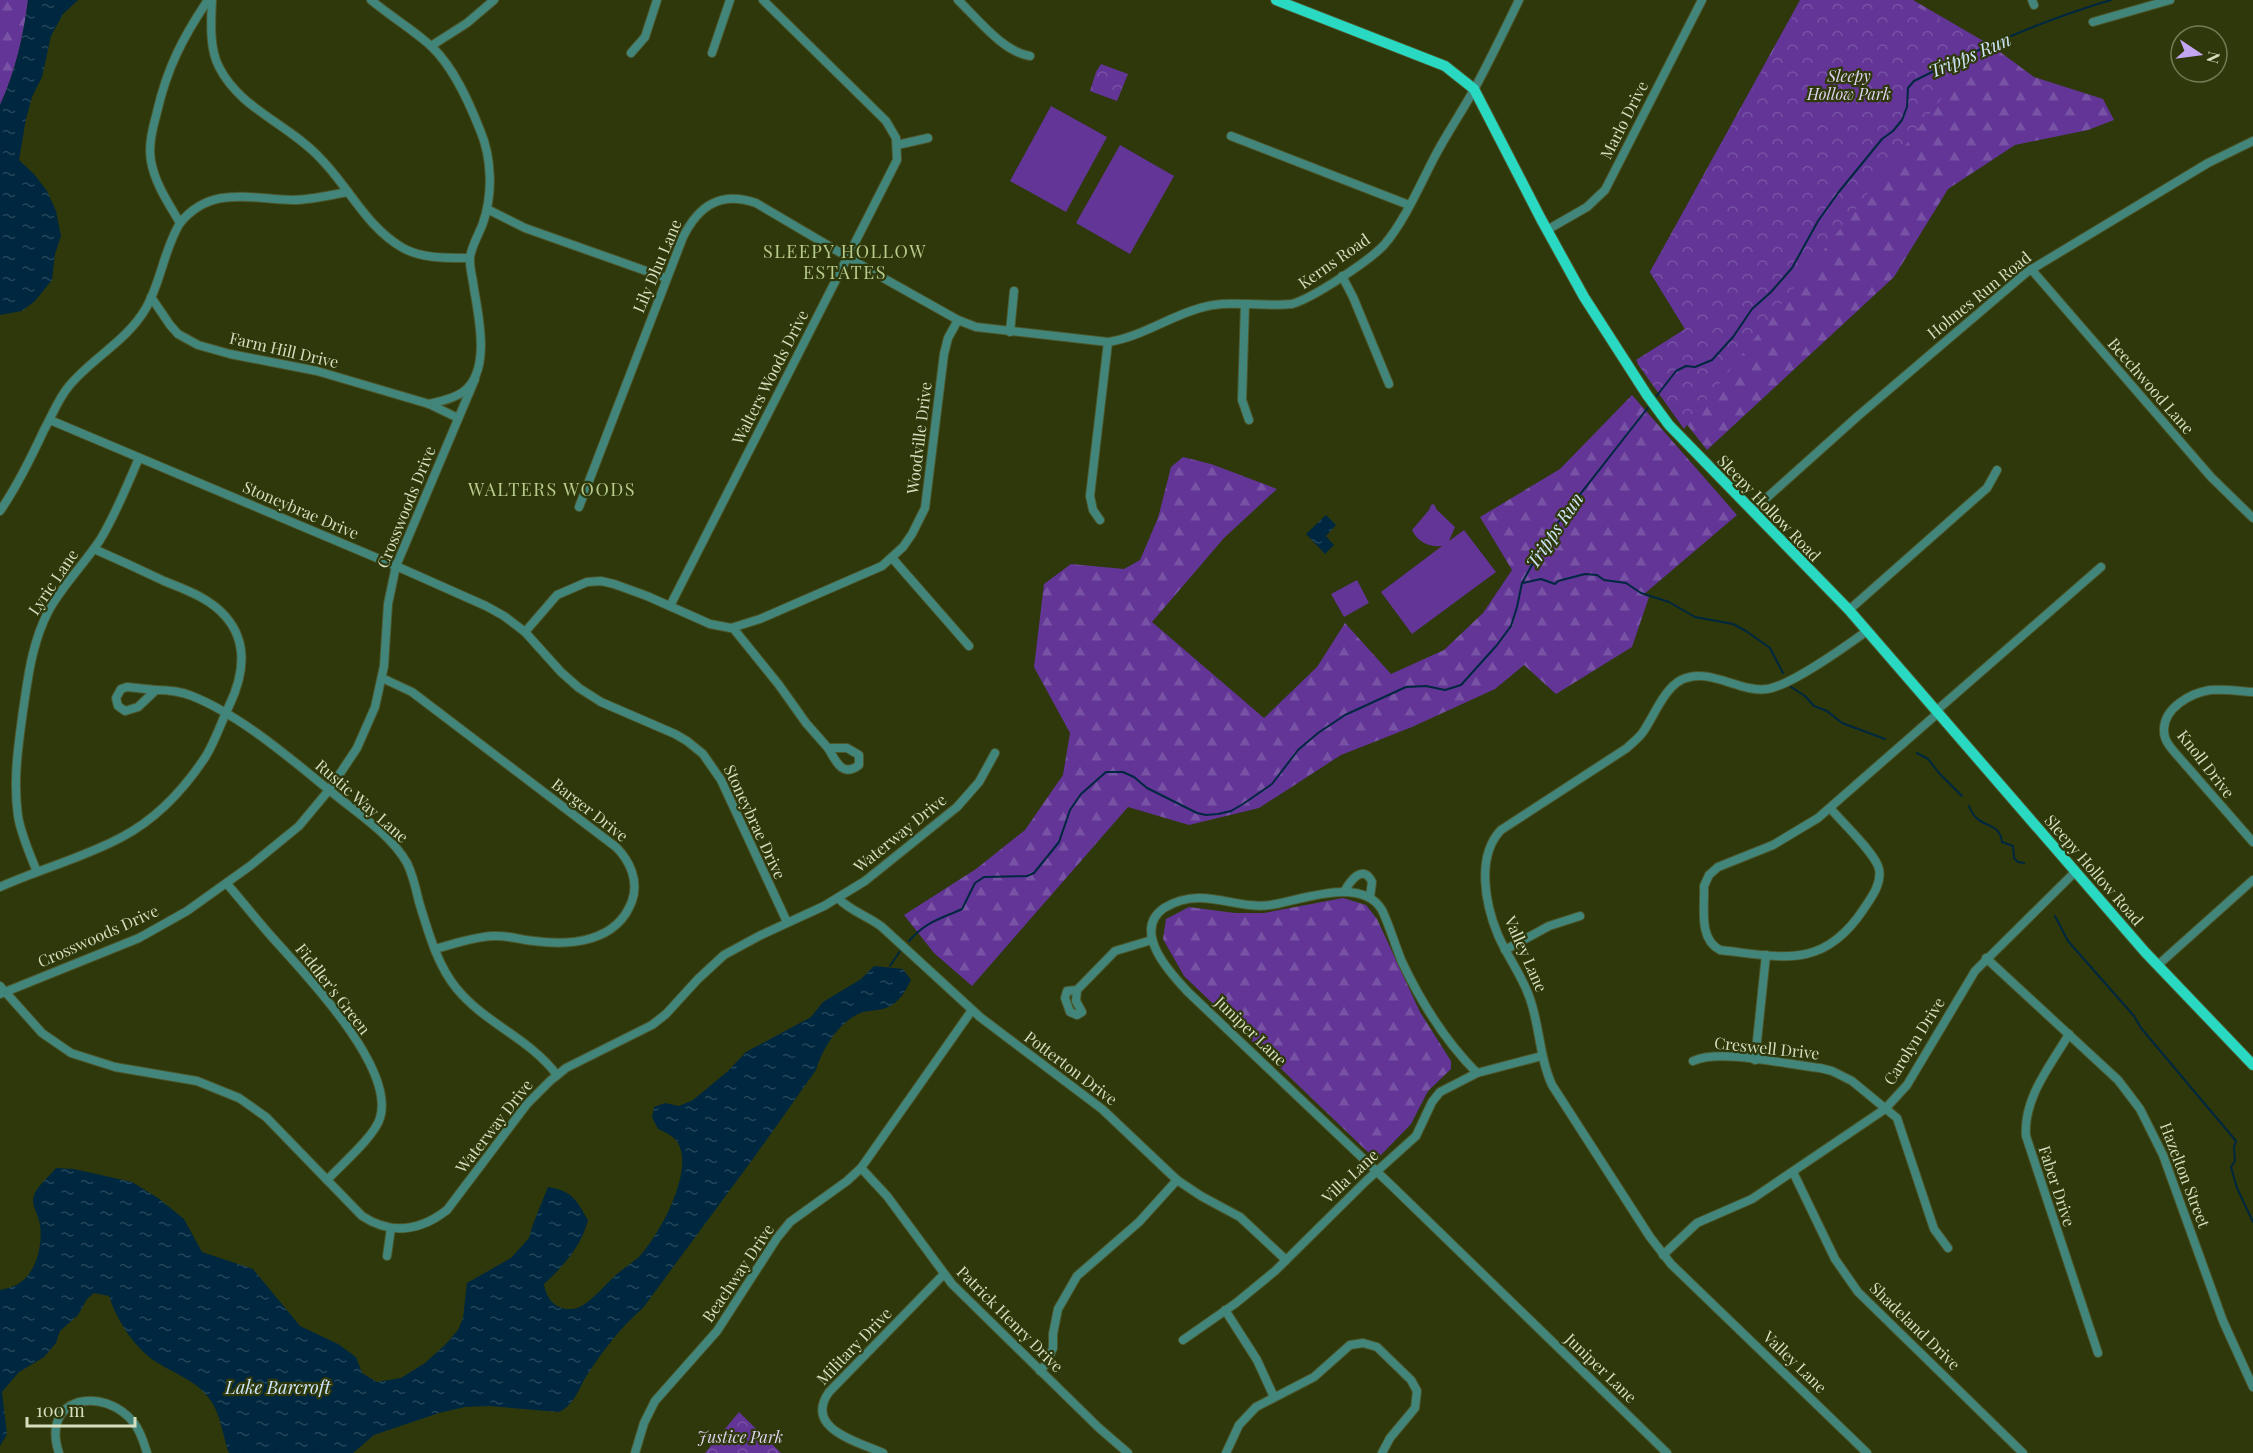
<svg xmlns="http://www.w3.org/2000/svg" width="2253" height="1453" font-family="'Playfair Display',serif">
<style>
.forest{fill:url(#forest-firs)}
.park{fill:url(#park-crowns)}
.garden{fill:#623597}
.water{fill:url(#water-ripples)}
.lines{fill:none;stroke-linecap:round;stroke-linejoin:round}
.stream{stroke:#002740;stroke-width:2}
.minor-casing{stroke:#4c562b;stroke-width:10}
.major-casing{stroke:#4c562b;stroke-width:12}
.minor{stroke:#42867b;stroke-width:8}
.major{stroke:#2ad9c2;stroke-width:10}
.labels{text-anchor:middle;stroke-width:4.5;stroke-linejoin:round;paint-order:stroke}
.park-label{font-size:16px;font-style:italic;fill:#dfd5f0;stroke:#2e380a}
.street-label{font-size:16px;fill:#d5dfc0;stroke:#2e380a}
.water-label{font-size:18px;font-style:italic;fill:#cfe8fc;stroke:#2e380a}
.neighbourhood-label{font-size:18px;letter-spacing:1.5px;fill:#b8ca8c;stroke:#2e380a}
</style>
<defs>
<pattern id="forest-firs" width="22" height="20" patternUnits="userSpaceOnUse" patternTransform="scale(1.5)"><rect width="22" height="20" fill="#623597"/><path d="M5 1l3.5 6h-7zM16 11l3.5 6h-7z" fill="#7852a4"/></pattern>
<pattern id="park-crowns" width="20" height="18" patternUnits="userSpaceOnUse" patternTransform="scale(1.5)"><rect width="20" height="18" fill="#623597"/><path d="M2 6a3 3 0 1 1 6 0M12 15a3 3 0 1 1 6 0" fill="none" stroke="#7852a4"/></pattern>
<pattern id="water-ripples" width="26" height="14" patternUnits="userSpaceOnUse" patternTransform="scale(1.5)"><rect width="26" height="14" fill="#002740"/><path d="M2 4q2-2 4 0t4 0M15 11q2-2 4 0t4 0" fill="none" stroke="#24465a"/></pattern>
</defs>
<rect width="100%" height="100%" fill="#2e380a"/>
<g class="forest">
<path d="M0,0H28C24,34 15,73 0,105Z"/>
<path d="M1800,0H1913L1992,46L2034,77L2103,99L2114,120L2088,130L2015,145L1948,189L1894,277L1707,450L1636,360L1685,329L1650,272Z"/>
<path d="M1632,395L1737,515L1643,595L1649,597L1632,647L1556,694L1524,665L1495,689L1412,727L1341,755L1259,808L1189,825L1128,807L972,986L934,953L904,915L976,869L1025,830L1063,775L1070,733L1034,667L1044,584L1071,564L1124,569L1140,560L1158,518L1171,467L1183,457L1211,464L1277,489L1224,538L1152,622L1264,718L1317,667L1345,623L1391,674L1444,650L1483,613L1512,570L1480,517L1560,469Z"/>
<path d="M1343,898L1366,905L1377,919L1420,1012L1451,1061V1069L1428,1091L1411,1124L1381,1155L1372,1156L1184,976L1163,939L1166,919L1189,907L1235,913H1264Z"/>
</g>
<g class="park">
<path d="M1802,0H1904L1985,43L1684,429L1637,363L1685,329L1650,272Z"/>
<path d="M1101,64L1128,74L1117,101L1090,91L1096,72Z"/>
<path d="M739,1412L781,1453H705Z"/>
</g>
<g class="garden">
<path d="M1051,106L1107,137L1066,212L1010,181Z"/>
<path d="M1120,145L1174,176L1130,254L1076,223Z"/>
<path d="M1434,504L1437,510L1455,527L1449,541L1464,530L1496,572L1412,634L1381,592L1442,546C1430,547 1418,543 1412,530L1429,510L1431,505Z"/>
<path d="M1357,580L1369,603L1344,617L1331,594Z"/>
</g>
<g class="water">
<path d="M28,0H78L63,14L51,36L42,77L32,97L26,119L19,160L34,174L47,191L56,211L61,236L55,254L52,280L35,301L22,311L0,315V105C15,73 24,34 28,0Z"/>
<path d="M1326,515L1336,525L1326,536L1334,545L1325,554L1306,534Z"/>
<path d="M874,966L903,969L911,980C905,992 899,1003 886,1008C877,1011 866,1010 858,1014C837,1025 823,1048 816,1070L755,1156L643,1308C622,1326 604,1349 589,1372C579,1386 576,1404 559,1412L489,1406L465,1407L439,1413L374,1435L353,1453H229C222,1434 221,1413 208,1397C195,1380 175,1374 158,1363C135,1349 117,1321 109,1296L94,1293L87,1299L78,1315L60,1331L56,1343L44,1357L19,1372L2,1392L7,1434L0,1446V1290C6,1289 13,1287 18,1284C36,1274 43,1245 40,1225C39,1214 29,1205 35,1193C39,1184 50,1176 56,1168L74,1169L132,1182L158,1198L184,1219L202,1252L253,1269L300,1326L338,1344L356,1357L362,1373L377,1382L401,1378L425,1363L446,1344L458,1330L463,1318L467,1283L511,1258L529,1238L533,1224L548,1187C573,1191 576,1200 588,1220C582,1245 563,1267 544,1284C546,1298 555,1310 571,1309C587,1309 605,1284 617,1274C624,1268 632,1263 639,1257C659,1235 693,1174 679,1145C676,1137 665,1132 658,1129L652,1117L654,1107L665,1103L679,1106L693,1100L728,1071L746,1052L811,1017L823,1002L861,979Z"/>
</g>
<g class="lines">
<g class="stream">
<path d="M1655,398L1676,371L1686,366L1695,367L1712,360L1733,337L1752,309L1771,292L1792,268L1818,221L1838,193L1882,139L1893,131L1902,120L1907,107L1908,88L1914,81C1977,49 2043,20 2111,0"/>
<path d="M1523,583L1541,579L1555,584L1558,581L1585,574L1597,575L1604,580L1626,583L1641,593L1669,602L1695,617L1733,624L1746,631L1770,648L1783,673"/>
<path d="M1791,687L1805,696L1814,706L1827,711L1842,723L1885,739"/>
<path d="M1917,753L1928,759L1939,773L1962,796"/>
<path d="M1969,806C1978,831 1999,819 2002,842L2013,846L2014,858L2018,862L2024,863"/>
<path d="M2055,916L2068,941L2134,1016L2141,1028L2236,1141L2234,1147L2235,1161L2231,1167L2237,1188L2253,1222"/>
<path d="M909,941C925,922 940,919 962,909L975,883L984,877L1027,876L1034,873L1059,842L1070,810L1081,794L1106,772H1123L1134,777L1147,788L1197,813L1206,815L1218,814L1231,811L1243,804L1272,784L1298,750L1318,733L1345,715L1406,687L1426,686L1445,690L1461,685L1497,645L1511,626L1517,607L1522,583L1549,534L1650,405"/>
<path d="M890,966L900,951"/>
</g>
<g class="minor-casing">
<g id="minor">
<path d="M212,0C211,21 209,48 219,67C240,109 290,125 320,158C349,187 366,227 403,248C423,259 448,258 470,258"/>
<path d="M371,0C390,16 415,31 432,47C454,68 469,102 480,130C492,158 493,194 483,223C479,234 472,245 470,257C469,267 473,279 474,289C479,318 491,372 463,392C453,399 441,401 429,404"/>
<path d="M958,0C977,18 1003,52 1030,56"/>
<path d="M2032,0L2034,5"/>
<path d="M2093,22L2170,0"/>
<path d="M431,46L467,23L494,0"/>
<path d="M631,53L645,37L657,0"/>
<path d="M712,53L730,0"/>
<path d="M1231,136L1409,205"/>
<path d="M897,145L928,138"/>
<path d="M487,209L525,228L666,278"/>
<path d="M180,223C211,185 250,199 293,200C311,200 330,195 348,192"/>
<path d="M1547,230L1587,207L1605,190L1702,0"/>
<path d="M2031,269L2211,477L2253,518"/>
<path d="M1342,276L1353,297L1389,384"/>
<path d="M151,297L170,325L178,334L198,345L230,354L317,371L429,404L458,418"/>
<path d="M1245,304L1242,400L1249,420"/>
<path d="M1010,332L1014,291"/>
<path d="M50,420L396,566L486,606L504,616L525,632L561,672L579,688L601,702L675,734L687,741L703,754L721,780L787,922"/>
<path d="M579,507L683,237C699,205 721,191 756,203L885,279L958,320L976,327L1108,342C1142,337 1171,315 1204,307C1232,300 1263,307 1292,304C1313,298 1369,261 1384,245C1404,222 1420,185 1434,158C1447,133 1463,110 1476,86C1491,58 1505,29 1519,0"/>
<path d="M0,511C18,485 31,458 44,430C52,416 58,399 69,386C92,358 127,341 146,308C161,282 164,249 180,223C169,204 155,184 151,161C148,145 153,127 157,112C167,68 183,37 208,0"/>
<path d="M1752,511L1858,416L2027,272L2208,163L2253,141"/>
<path d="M1100,520L1093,510L1090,496L1108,342"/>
<path d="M893,559L969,646"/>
<path d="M670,606L897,160L896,138L886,121L763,0"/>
<path d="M1849,610L1987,488L1997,470"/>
<path d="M733,628L779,685L806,723L828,748"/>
<path d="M1867,631C1846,646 1791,686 1767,689C1739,693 1709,666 1681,680C1664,689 1654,716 1643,732C1639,738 1632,743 1627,748L1501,830C1476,856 1485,904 1498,935C1507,956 1521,974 1529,996C1540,1025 1539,1057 1552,1085L1650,1237L1671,1264L1867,1453"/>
<path d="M525,632L557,595L587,582L601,581L614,584L647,596L710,624L731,628L760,619L882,566L903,547L912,534L925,508L944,354L948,338L958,320"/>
<path d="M382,678L412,692L616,847C630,861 639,881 632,901C617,942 571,946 534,941C521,940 507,935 493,936C473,937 454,944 435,949"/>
<path d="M127,687L156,690L138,707L125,711L118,706L116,698L121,689Z"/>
<path d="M156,690C168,690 180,691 192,696C242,716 292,760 334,794C359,814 391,835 407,863C413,875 416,889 419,902C428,931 437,965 457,989C486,1024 529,1038 557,1075"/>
<path d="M2253,692C2239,691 2224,689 2210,690C2191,693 2163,708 2164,731C2164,741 2171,748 2177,755L2253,842"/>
<path d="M1936,711L2101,567"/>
<path d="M828,748H847L859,755V765C842,778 836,761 828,748Z"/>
<path d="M1830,808C1841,821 1876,854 1879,869C1882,884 1871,898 1863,910C1823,970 1782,957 1720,950C1698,939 1705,907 1704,886L1709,875L1718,867L1773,845L1818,818L1938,713"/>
<path d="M37,872C30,854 21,835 18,816C13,781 18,747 23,711C28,677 32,642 49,610C63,585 84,564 100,540C116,514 127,485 139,458"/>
<path d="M227,884C242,901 256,919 271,936C303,972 396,1067 380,1118C375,1136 340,1166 327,1180"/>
<path d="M0,887C40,869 83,858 122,837C156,819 185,788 206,756C215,741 221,723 229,706C243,677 249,644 226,617C210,598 186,590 164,581C141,570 117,559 94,549"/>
<path d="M1344,892C1350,881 1363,863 1372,882L1370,897"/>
<path d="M838,898C850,911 868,916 882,927L980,1017L1102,1109L1177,1180L1201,1196L1240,1217L1286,1260"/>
<path d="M1505,950L1549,926L1580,916"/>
<path d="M1986,958L2118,1080L2140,1109L2163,1155L2223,1321L2253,1387"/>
<path d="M2158,965L2253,880"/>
<path d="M0,986L42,1033L71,1053L115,1067L197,1081L239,1098L266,1117L362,1216C391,1235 420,1231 447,1210L527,1104L550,1081L566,1068L652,1025L666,1014L698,979L724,955L759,936L824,906L865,881L957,807L979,782L995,753"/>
<path d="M1077,990L1067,991L1065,998L1070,1012L1077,1015L1082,1012L1076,1001L1077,990L1115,951L1152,940"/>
<path d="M0,994L139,938L187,911L250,866L299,826L329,790L357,748L375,707L384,666L388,604L396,566L475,379"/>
<path d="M2069,1034C2051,1065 2023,1098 2026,1136L2098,1353"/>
<path d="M1755,1060L1766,955"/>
<path d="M1693,1061C1720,1048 1789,1065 1820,1068L1832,1071L1852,1081L1897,1118L1934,1229L1948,1248"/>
<path d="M1477,1073C1446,1042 1421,1002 1402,962C1395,945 1390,927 1382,910C1363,877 1306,898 1276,904C1247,910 1226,898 1199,898C1186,898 1174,902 1164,908C1131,931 1170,973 1188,992L1392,1186L1667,1453"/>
<path d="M861,1168L887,1196L952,1284L1099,1428L1128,1453"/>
<path d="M1793,1172L1835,1259L1858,1292L2023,1453"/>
<path d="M1663,1255L1697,1223L1752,1199L1885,1109L1907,1085L1975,971L2075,872"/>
<path d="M387,1256L391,1228"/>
<path d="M1225,1310L1257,1360L1274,1397"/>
<path d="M1183,1340L1236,1303L1275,1271L1366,1181L1416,1136L1432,1102L1440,1092L1477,1073L1542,1056"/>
<path d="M1040,1371L1046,1364L1053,1348V1334L1058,1309L1077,1276L1139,1222L1177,1180"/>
<path d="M59,1453C40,1396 104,1385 134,1423C141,1432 144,1443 147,1453"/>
<path d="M635,1453L644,1423L655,1401L717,1331L777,1238L790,1222L847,1181L861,1168L972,1010"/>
<path d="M883,1453C859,1442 803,1429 829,1392L944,1274"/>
<path d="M1226,1453L1239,1425L1256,1407L1314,1377L1350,1345L1363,1343L1377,1347L1411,1380L1417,1391L1415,1408L1390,1438L1382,1453"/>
</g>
</g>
<g class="major-casing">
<path id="major" d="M1276,0L1445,66L1474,89L1541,219L1584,297L1647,395L1669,425L1849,610L2145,952L2253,1065"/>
</g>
<use href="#minor" class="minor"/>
<use href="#major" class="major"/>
</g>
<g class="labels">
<g class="park-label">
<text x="1849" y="82">Sleepy<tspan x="1849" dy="18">Hollow Park</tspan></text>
<text x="740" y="1443">Justice Park</text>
</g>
<g class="street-label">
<text transform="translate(1624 120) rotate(-63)" y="6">Marlo Drive</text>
<text transform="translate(1334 261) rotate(-35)" y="6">Kerns Road</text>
<text transform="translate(657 266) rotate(-67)" y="6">Lily Dhu Lane</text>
<text transform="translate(1979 295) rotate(-39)" y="6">Holmes Run Road</text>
<text transform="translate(284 350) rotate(13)" y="6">Farm Hill Drive</text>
<text transform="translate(770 377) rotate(-63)" y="6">Walters Woods Drive</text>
<text transform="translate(2151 386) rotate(49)" y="6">Beechwood Lane</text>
<text transform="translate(919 438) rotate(-83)" y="6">Woodville Drive</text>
<text transform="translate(406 507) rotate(-68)" y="6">Crosswoods Drive</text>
<text transform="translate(1769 508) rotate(46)" y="6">Sleepy Hollow Road</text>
<text transform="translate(301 510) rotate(23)" y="6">Stoneybrae Drive</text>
<text transform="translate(53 582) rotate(-56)" y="6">Lyric Lane</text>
<text transform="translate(2206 764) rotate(52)" y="6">Knoll Drive</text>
<text transform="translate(362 801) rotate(41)" y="6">Rustic Way Lane</text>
<text transform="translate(590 810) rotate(38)" y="6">Barger Drive</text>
<text transform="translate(755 822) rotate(65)" y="6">Stoneybrae Drive</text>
<text transform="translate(900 833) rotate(-39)" y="6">Waterway Drive</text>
<text transform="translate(2094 870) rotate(49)" y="6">Sleepy Hollow Road</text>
<text transform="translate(98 936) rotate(-24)" y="6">Crosswoods Drive</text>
<text transform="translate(1526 954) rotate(66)" y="6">Valley Lane</text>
<text transform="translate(333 989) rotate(52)" y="6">Fiddler's Green</text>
<text transform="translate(1251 1031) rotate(44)" y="6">Juniper Lane</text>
<text transform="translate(1914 1041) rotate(-58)" y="6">Carolyn Drive</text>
<text transform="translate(1767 1048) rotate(6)" y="6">Creswell Drive</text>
<text transform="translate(1071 1068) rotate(37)" y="6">Potterton Drive</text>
<text transform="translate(494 1126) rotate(-52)" y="6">Waterway Drive</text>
<text transform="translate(2185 1175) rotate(69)" y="6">Hazelton Street</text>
<text transform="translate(1350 1176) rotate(-43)" y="6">Villa Lane</text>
<text transform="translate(2057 1186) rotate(72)" y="6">Faber Drive</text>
<text transform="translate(738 1273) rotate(-56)" y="6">Beachway Drive</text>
<text transform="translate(1010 1319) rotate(45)" y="6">Patrick Henry Drive</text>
<text transform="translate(1915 1326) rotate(44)" y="6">Shadeland Drive</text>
<text transform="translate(854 1346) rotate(-46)" y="6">Military Drive</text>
<text transform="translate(1795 1362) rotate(44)" y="6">Valley Lane</text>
<text transform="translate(1601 1368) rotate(44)" y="6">Juniper Lane</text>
</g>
<g class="water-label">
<text transform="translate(1970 56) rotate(-23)" y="6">Tripps Run</text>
<text transform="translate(1555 531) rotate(-56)" y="6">Tripps Run</text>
<text x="278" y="1394">Lake Barcroft</text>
</g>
<g class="neighbourhood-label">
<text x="845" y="258">SLEEPY HOLLOW<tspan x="845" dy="21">ESTATES</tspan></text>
<text x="552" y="496">WALTERS WOODS</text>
</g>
</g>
<g transform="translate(2199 54) rotate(103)"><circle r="28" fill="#2e380a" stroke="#717b53" stroke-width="1.5"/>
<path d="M0-4.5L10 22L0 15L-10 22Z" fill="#c3a7f2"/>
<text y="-9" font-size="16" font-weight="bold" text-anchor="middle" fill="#d5dfc0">N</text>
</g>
<path d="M27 1417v9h108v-9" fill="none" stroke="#d5dfc0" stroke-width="3"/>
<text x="36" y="1417" font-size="18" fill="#d5dfc0" stroke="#2e380a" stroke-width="4.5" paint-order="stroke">100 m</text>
</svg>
